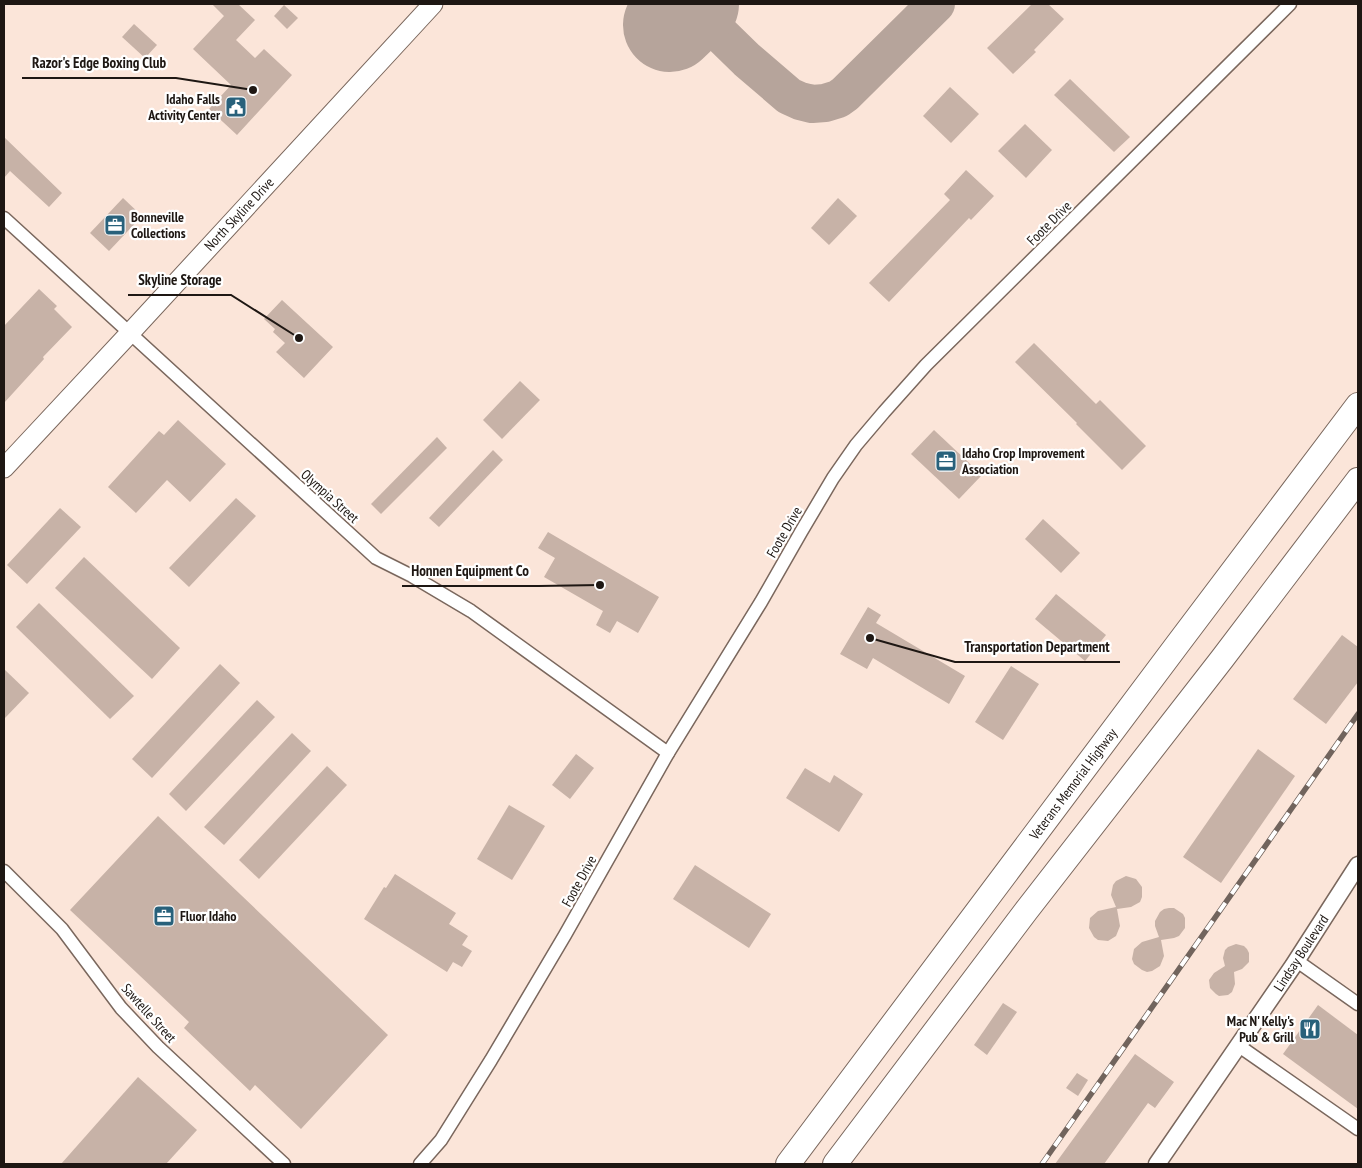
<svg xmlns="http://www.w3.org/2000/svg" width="1362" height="1168" font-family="'PT Sans Narrow',sans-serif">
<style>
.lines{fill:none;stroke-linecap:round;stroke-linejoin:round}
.taxiway{stroke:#b6a49b;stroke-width:38}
.runway{stroke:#b6a49b;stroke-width:94}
.building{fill:#c7b2a7}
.minor-casing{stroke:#7a675d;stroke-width:15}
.tertiary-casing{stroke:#7a675d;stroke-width:19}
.secondary-casing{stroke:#7a675d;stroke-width:21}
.motorway-casing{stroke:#7a675d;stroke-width:26}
.minor{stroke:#fff;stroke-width:12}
.tertiary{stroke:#fff;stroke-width:16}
.secondary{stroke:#fff;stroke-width:19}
.motorway{stroke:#fff;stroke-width:24}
.rail-casing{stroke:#71645d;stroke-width:5.5}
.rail{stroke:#fff;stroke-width:4;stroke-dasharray:11;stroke-linecap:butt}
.labels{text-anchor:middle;stroke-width:4.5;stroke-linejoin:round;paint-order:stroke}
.poi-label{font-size:14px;font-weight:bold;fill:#1e1713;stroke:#fff;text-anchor:start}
.street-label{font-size:14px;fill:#1e1713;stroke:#fff}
.leader{fill:none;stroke:#1e1713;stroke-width:2}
.callout-dot{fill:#1e1713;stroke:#fff;stroke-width:2}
.callout-label{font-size:15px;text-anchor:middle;font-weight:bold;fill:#1e1713;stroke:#fff;stroke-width:4.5;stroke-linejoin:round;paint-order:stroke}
</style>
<rect width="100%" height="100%" fill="#fbe5d9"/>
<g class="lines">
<path class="taxiway" d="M704,4L708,22L747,60L789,96L800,101L812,104L825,103L838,99L845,94L936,4"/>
<path class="runway" d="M670,25L692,4"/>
</g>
<g class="building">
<path d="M212,4H238L255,20L236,40L255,58L264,49L292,75L237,135L209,109L231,85L193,49L224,16Z"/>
<path d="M1032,4H1048L1064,19L1034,50L1036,52L1013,74L987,48Z"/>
<path d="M284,5L298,18L287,29L274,16Z"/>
<path d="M134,24L157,45L145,58L122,37Z"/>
<path d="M1070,79L1130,137L1114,152L1054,95Z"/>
<path d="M950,87L979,114L951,143L923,116Z"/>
<path d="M1025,124L1052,150L1026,178L998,151Z"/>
<path d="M4,137L62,193L49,207L10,171L4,178Z"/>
<path d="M966,170L994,196L971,220L969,218L889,302L869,283L950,200L944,194Z"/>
<path d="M123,198L142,216L109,251L90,233Z"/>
<path d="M838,198L857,216L829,245L811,228Z"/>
<path d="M39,289L57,306L54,309L72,327L43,357L44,359L4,403V326Z"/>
<path d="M282,300L333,347L304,378L276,352L285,343L273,332L275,329L264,319Z"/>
<path d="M1034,343L1096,404L1100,400L1146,446L1122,470L1076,424L1077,423L1015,362Z"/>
<path d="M520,381L540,400L502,439L483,420Z"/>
<path d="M178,420L226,464L190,502L167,480L136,513L108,487L159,431L164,435Z"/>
<path d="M934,430L982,475L959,499L911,454Z"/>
<path d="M437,437L447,448L381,514L371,504Z"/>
<path d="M493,450L503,460L439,527L429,518Z"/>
<path d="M236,498L256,516L189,587L169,568Z"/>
<path d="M60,508L81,527L27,584L7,565Z"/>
<path d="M1043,519L1080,553L1061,573L1025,539Z"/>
<path d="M548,532L659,597L638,633L617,621L610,633L596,625L603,611L544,577L555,558L538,548Z"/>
<path d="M84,557L180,648L152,679L55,588Z"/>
<path d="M1056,594L1106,635L1085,661L1035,619Z"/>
<path d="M39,603L134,696L110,719L16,627Z"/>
<path d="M868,607L881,615L876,623L965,676L949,704L873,658L867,669L840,654Z"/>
<path d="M1342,635L1358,647V682L1326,724L1293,699Z"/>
<path d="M220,664L240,683L152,778L132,759Z"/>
<path d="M1011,666L1039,684L1003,740L975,722Z"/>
<path d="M4,669L29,693L4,719Z"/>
<path d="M257,700L275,717L186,811L169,794Z"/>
<path d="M292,733L311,751L224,845L204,827Z"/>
<path d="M1258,749L1295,776L1221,883L1183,857Z"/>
<path d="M576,754L594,768L570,799L552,785Z"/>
<path d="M327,766L347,785L259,879L239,860Z"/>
<path d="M805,768L830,783L834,775L863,794L839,832L786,798Z"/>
<path d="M509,805L545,826L512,880L477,859Z"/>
<path d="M158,816L388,1035L301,1129L255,1085L250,1091L184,1028L189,1022L70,910Z"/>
<path d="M695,865L771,914L749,948L673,899Z"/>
<path d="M395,874L456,913L449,924L468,936L462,945L472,951L462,967L453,962L447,972L364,919L384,887L386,888Z"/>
<path d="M1126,876L1136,879L1142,887V897L1140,902L1131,907L1117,909L1120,926L1116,936L1108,941L1098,940L1094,937L1089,928L1090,918L1098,911L1116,907L1111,895L1113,885L1116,881Z"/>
<path d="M1169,908H1174L1183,914L1185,918V928L1179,936L1174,938L1161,940L1164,956L1160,966L1152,971L1147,972L1142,970L1134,964L1132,959L1134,949L1142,942L1159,937L1155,926V921L1160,912L1164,909Z"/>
<path d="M1236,944L1244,946L1247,949L1249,953V962L1242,969L1234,972L1235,984L1232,992L1228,995L1219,996L1216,994L1210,988L1209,980L1214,973L1225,966L1223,958L1225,950L1228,947Z"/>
<path d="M1003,1003L1017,1012L987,1055L974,1045Z"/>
<path d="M1318,1005L1358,1035V1109L1283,1054Z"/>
<path d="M1135,1054L1174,1082L1155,1108L1148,1103L1104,1164H1055Z"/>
<path d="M1077,1073L1088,1080L1078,1096L1066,1088Z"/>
<path d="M138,1077L197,1130L166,1164H61Z"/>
</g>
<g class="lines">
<g class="minor-casing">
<g id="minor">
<path d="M4,218L376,558L412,576L471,611L668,753"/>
<path d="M4,871L62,929L121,1008L158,1047L284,1164"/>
<path d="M1297,961L1358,1004"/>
<path d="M1239,1046L1358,1129"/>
<path d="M420,1164L441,1140L491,1060L565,935L668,753L761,602L801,532L833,478L856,445L884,412L926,365L1290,4"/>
</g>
</g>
<g class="tertiary-casing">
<path id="tertiary" d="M1157,1164L1293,966L1358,865"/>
</g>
<g class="secondary-casing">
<path id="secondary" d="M4,468L129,334L433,4"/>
</g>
<g class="motorway-casing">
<g id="motorway">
<path d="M788,1164L1177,645L1358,405"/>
<path d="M835,1164L1026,911L1222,659L1358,480"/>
</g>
</g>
<use href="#minor" class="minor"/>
<use href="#tertiary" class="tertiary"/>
<use href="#secondary" class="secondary"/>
<use href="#motorway" class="motorway"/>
<g class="rail-casing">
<path id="rail" d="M1042,1164L1358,714"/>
</g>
<use href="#rail" class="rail"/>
</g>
<defs>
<g id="civic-square" transform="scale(1.125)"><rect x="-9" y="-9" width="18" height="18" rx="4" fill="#28617b" stroke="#fff"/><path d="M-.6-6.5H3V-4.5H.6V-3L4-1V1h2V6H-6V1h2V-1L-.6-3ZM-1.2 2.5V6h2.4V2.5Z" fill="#fff"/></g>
<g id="office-square" transform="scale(1.125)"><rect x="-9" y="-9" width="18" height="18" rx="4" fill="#28617b" stroke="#fff"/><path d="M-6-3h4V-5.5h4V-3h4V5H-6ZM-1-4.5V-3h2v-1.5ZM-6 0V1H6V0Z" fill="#fff"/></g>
<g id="restaurant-square" transform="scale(1.125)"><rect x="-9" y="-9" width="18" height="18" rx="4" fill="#28617b" stroke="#fff"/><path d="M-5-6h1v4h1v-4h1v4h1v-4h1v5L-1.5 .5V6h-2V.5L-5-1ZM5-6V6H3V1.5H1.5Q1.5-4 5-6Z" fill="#fff"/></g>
</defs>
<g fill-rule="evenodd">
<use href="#civic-square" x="236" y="107"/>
<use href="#office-square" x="115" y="225"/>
<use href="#office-square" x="946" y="461"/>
<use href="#office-square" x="164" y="916"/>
<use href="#restaurant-square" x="1310" y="1029"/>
</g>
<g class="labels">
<g class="poi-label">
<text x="220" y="104" text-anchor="end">Idaho Falls<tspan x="220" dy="16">Activity Center</tspan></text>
<text x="131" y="222">Bonneville<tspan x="131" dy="16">Collections</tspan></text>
<text x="962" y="458">Idaho Crop Improvement<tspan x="962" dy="16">Association</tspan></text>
<text x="180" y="921">Fluor Idaho</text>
<text x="1294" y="1026" text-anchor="end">Mac N' Kelly's<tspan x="1294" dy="16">Pub &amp; Grill</tspan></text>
</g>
<g class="street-label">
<text transform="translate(239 214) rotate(-47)" y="5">North Skyline Drive</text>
<text transform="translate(1049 223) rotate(-45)" y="5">Foote Drive</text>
<text transform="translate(330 496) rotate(42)" y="5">Olympia Street</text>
<text transform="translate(784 532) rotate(-60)" y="5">Foote Drive</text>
<text transform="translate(1073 784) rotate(-53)" y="5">Veterans Memorial Highway</text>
<text transform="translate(579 881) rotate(-61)" y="5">Foote Drive</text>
<text transform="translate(1301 953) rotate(-57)" y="5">Lindsay Boulevard</text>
<text transform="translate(149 1013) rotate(48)" y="5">Sawtelle Street</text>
</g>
</g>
<path class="leader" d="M253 90L176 78H22M299 338L231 295H128M600 585L539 586H402M870 638L955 662H1120"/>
<g class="callout-dot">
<circle cx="253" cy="90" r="5"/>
<circle cx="299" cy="338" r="5"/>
<circle cx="600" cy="585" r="5"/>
<circle cx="870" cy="638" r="5"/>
</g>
<g class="callout-label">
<text x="99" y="68">Razor's Edge Boxing Club</text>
<text x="180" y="285">Skyline Storage</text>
<text x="470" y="576">Honnen Equipment Co</text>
<text x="1037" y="652">Transportation Department</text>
</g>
<rect width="1362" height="1168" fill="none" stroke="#1e1713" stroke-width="10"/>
</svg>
